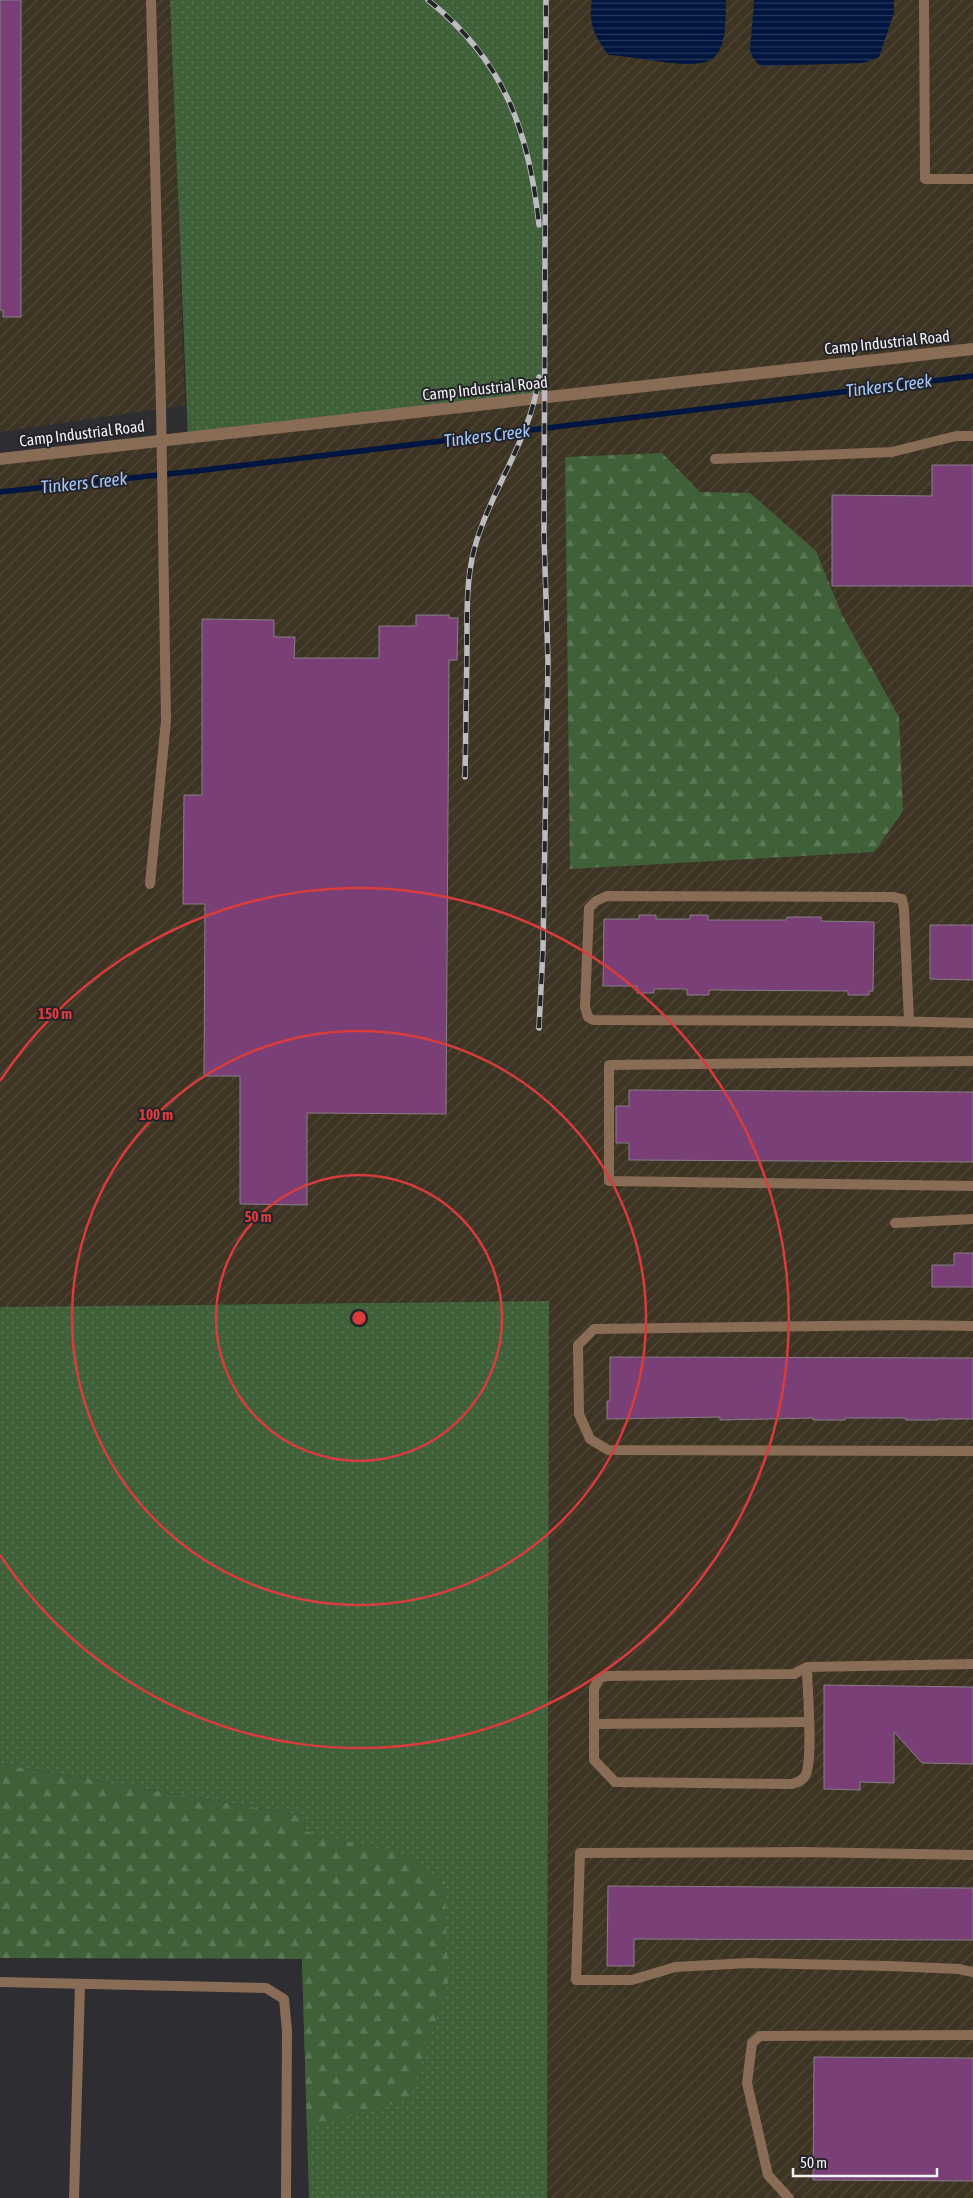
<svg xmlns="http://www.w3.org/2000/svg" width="973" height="2198" font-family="'Asap Condensed',sans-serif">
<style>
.industrial{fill:url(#industrial-furrows)}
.grass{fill:url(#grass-dots)}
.forest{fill:url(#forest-firs)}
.water{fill:url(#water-rules)}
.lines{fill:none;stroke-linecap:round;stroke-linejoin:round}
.stream{stroke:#00153f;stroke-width:5.5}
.building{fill:#793f76;stroke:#858085}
.service{stroke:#886c55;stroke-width:10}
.minor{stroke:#886c55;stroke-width:12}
.rail-casing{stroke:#bcbcc0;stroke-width:5.5}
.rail{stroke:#242328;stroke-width:4;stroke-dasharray:11;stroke-linecap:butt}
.ring{fill:none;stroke:#d93c3d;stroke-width:2.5}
.labels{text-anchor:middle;stroke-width:4;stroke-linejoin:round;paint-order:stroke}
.street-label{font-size:16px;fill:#f3f3f6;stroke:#242328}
.water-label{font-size:18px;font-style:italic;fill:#a2c6fa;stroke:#242328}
.centre{fill:#d93c3d;stroke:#242328;stroke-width:2.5}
.ring-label{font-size:15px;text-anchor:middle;font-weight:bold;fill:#d93c3d;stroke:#242328;stroke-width:4;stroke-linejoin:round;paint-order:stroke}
</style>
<defs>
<pattern id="industrial-furrows" width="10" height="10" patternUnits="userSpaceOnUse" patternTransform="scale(1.25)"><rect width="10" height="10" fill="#3e3424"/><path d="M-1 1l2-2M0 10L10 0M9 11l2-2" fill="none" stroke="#51483a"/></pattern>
<pattern id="grass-dots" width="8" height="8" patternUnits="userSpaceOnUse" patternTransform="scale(1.25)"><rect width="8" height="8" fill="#3f6038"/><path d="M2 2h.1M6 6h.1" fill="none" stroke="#5b7755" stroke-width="1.8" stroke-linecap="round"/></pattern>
<pattern id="forest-firs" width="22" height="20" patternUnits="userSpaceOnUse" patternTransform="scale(1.25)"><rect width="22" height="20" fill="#3f6038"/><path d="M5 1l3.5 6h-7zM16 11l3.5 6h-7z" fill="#5b7755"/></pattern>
<pattern id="water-rules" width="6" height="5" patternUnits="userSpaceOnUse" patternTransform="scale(1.25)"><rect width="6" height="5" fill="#00153f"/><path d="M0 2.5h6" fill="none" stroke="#26385b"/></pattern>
</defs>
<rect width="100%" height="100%" fill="#2e2d32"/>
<g class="industrial">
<path d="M0,0H171L185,405L0,432Z"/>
<path d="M546,0H973V2198H547L549,1301L0,1307V459L544,397Z"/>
</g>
<g class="grass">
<path d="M170,0H546L544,397L188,437Z"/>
<path d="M549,1301L547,2198H309L302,1959L304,1816L0,1764V1307Z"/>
</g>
<g class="forest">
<path d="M662,453L700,492L750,493L816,551L842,615L899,717L903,811L874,852L570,869L565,457Z"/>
<path d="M0,1764L304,1816L305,1831L408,1856L445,1882L448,1985L410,2099L307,2128L302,1959L0,1958Z"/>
</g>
<g class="water">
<path d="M592,0H726C725,17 728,47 712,59C693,72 631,55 608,55C595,35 588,25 592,0Z"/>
<path d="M754,0H894V13L879,57L863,63L760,66L753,58L750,50Z"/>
</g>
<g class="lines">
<path class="stream" d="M0,492L196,471L973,376"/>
</g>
<g class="building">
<path d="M0,0H21V317H3V310H0Z"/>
<path d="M932,465H973V586H832V495L932,496Z"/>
<path d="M416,615H449V618H458L457,660H449L446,1114L307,1113V1205L240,1204V1076H204L205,904H183L184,795H202V619L274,620V637H295L294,658H379V626H416Z"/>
<path d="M639,915H656V919H690V915H708V920H786L787,917H821V921L874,922L873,991H869V995H848V991L709,990V995H687V989H654V993H637V986H603L604,919H639Z"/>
<path d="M930,925H973V980L930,979Z"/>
<path d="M629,1090L973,1092V1162L629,1160V1143H616V1106H629Z"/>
<path d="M954,1253H973V1287H932V1265H954Z"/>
<path d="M610,1357L973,1358V1419H938V1420H906V1418H845V1420H813V1418L720,1420V1417L607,1419V1401H610Z"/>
<path d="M824,1685L973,1687V1764L922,1763L894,1732V1783L860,1782V1790L824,1789Z"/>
<path d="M608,1886L973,1888V1940L634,1939V1966H607Z"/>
<path d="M814,2057L973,2058V2181L813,2180Z"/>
</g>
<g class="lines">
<g class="service">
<path d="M924,0L925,179H973"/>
<path d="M715,459L892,452L956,436H973"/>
<path d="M150,884L166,721L161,405L151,0"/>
<path d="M909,1021L904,909L902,899L892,897L607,896L596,901L589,908L585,1007L588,1017L593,1020L887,1021L973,1023"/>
<path d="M973,1061L609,1065V1181L973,1186"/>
<path d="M895,1223L973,1219"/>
<path d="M973,1326L906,1325L594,1329L578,1345L579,1414L590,1439L608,1450L973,1451"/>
<path d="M807,1667C807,1688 814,1762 805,1776C802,1781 798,1782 792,1784L615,1782L594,1760V1688L599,1679L604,1676L794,1674L807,1667L973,1664"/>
<path d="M594,1724L808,1722"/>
<path d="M973,1855L803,1852L580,1853L576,1980H632L675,1967L748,1963L889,1966L959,1969L973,1972"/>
<path d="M0,1982L266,1988L284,1999L287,2031L286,2198"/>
<path d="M74,2198L80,1984"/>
<path d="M789,2198L768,2175L747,2083L752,2043L760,2036L973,2035"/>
</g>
<path class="minor" d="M0,459L973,349"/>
<g class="rail-casing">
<g id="rail">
<path d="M428,0C504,60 529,131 539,225"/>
<path d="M465,777C466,734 466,691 467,648C467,616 466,581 474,550C490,490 531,439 539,377"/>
<path d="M539,1028L543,949L548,662L544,536L546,0"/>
</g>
</g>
<use href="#rail" class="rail"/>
</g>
<g class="ring">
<circle cx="359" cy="1318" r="143"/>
<circle cx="359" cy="1318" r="287"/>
<path d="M0 1081A430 430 0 1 1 0 1555"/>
</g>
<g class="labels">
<g class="street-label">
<text transform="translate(887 342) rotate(-6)" y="6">Camp Industrial Road</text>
<text transform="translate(485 388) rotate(-6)" y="6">Camp Industrial Road</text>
<text transform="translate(82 433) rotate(-7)" y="6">Camp Industrial Road</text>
</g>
<g class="water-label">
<text transform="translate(889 386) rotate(-7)" y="6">Tinkers Creek</text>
<text transform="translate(487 436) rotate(-7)" y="6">Tinkers Creek</text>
<text transform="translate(84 483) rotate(-6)" y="6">Tinkers Creek</text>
</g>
</g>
<circle cx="359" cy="1318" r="8" class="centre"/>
<g class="ring-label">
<text x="55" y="1019">150 m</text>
<text x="156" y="1120">100 m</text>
<text x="258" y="1222">50 m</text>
</g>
<path d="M793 2168v8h144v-8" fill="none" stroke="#f3f3f6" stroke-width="2.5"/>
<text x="800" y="2168" font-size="15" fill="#f3f3f6" stroke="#242328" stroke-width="4" paint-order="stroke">50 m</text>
</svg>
